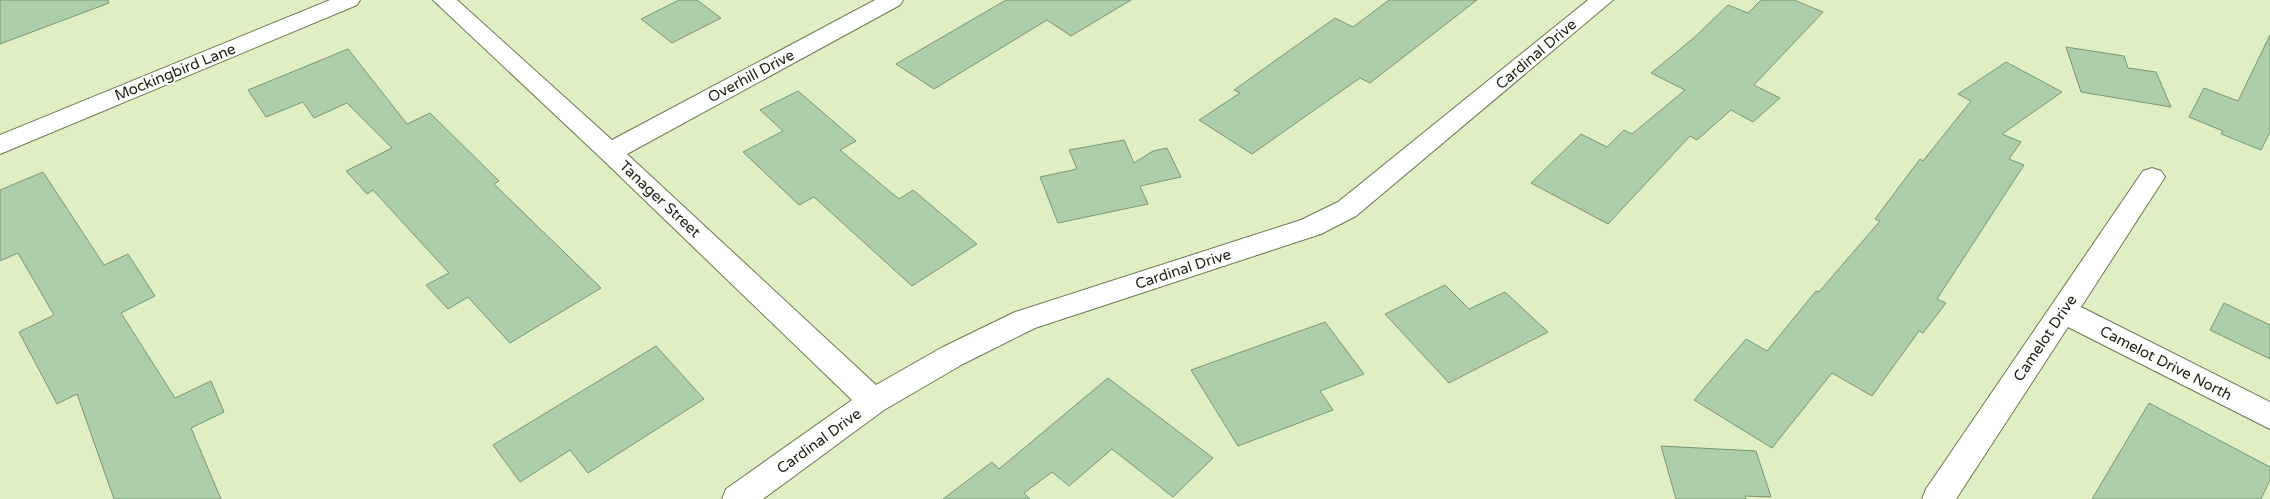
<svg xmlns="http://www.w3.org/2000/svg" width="2270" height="499" font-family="'Varela Round',sans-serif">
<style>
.building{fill:#aecdaa;stroke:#799776}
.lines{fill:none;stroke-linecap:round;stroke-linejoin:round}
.street-casing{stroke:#6b7750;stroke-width:2}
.street{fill:#fff;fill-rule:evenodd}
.labels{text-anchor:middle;stroke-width:4;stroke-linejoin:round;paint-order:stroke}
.street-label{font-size:15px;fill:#1b2010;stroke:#fff}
</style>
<rect width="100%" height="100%" fill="#e0efc3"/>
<g class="building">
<path d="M0,0H108L109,3L0,44Z"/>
<path d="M679,0H697L721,18L672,43L641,19Z"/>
<path d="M1006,0H1131L1071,36L1047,20L934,89L896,64Z"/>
<path d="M1389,0H1477L1370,83L1360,78L1252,154L1199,120L1240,93L1234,90L1335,18L1353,27Z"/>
<path d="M1761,0H1794L1823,12L1754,85L1780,98L1753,122L1731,110L1697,140L1690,136L1608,224L1531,183L1581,134L1607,147L1624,130L1632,134L1685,90L1651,73L1696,36L1728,5L1748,13Z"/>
<path d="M2270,35V132L2261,150L2221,134L2223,131L2189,117L2204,88L2238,101Z"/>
<path d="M2066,47L2124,56L2128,68L2156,72L2171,107L2081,92Z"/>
<path d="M348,49L407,124L430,113L499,181L494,184L601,288L510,343L468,297L448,309L426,285L449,273L373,190L367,194L346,171L392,148L347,103L314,118L303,102L266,117L248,90Z"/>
<path d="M2006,62L2062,92L2002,134L2021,142L2009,159L2024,165L1937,299L1946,303L1923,333L1919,331L1872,396L1832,373L1772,448L1694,400L1746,339L1767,351L1816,291L1819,292L1880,221L1875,219L1920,159L1923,161L1971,101L1958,94Z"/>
<path d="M798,91L856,141L840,150L899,199L913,190L977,244L912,286L814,197L799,205L743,152L783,131L760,110Z"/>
<path d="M1124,140L1134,163L1153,151L1167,148L1181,177L1140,186L1148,204L1058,223L1040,177L1077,169L1069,150Z"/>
<path d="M43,172L104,265L128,254L155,296L121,313L175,398L211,381L224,412L191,428L221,499H114L77,394L57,404L19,332L54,315L18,253L0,261V190Z"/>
<path d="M1445,285L1469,309L1505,292L1548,332L1449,383L1385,314Z"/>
<path d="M2224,303L2270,325V359L2210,330Z"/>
<path d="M1325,322L1364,374L1320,391L1333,410L1238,446L1191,370Z"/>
<path d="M656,346L704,399L588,473L570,450L520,482L493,445Z"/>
<path d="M1108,378L1213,458L1173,497L1112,449L1069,486L1052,472L1024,493L1030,499H943L992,462L999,469Z"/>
<path d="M2149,403L2270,467V480L2261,499H2092Z"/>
<path d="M1661,446L1756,451L1771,497L1745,496L1746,499H1676Z"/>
</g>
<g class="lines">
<g class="street-casing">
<g id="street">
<path d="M330,0H360L357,5L0,154V135Z"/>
<path d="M433,0H457L612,140L875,0H903L900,5L627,154L876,385L941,348L1015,312L1301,220L1338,202L1588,0H1613L1356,216L1321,234L1035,328L963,364L884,410L763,499H722L726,489L852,400L601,158Z"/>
<path d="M2152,168L2161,171L2165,177L2081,307L2270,402V429L2068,327L1956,499H1922L1926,489L2143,171Z"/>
</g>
</g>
<use href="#street" class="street"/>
</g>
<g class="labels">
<g class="street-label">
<text transform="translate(1536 54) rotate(-40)" y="5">Cardinal Drive</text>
<text transform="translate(175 72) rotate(-22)" y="5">Mockingbird Lane</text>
<text transform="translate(751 76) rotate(-28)" y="5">Overhill Drive</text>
<text transform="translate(660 199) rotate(43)" y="5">Tanager Street</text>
<text transform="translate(1183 269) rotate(-18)" y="5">Cardinal Drive</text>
<text transform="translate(2045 338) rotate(-56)" y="5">Camelot Drive</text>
<text transform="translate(2166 363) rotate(27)" y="5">Camelot Drive North</text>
<text transform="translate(819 441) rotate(-36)" y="5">Cardinal Drive</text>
</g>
</g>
</svg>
